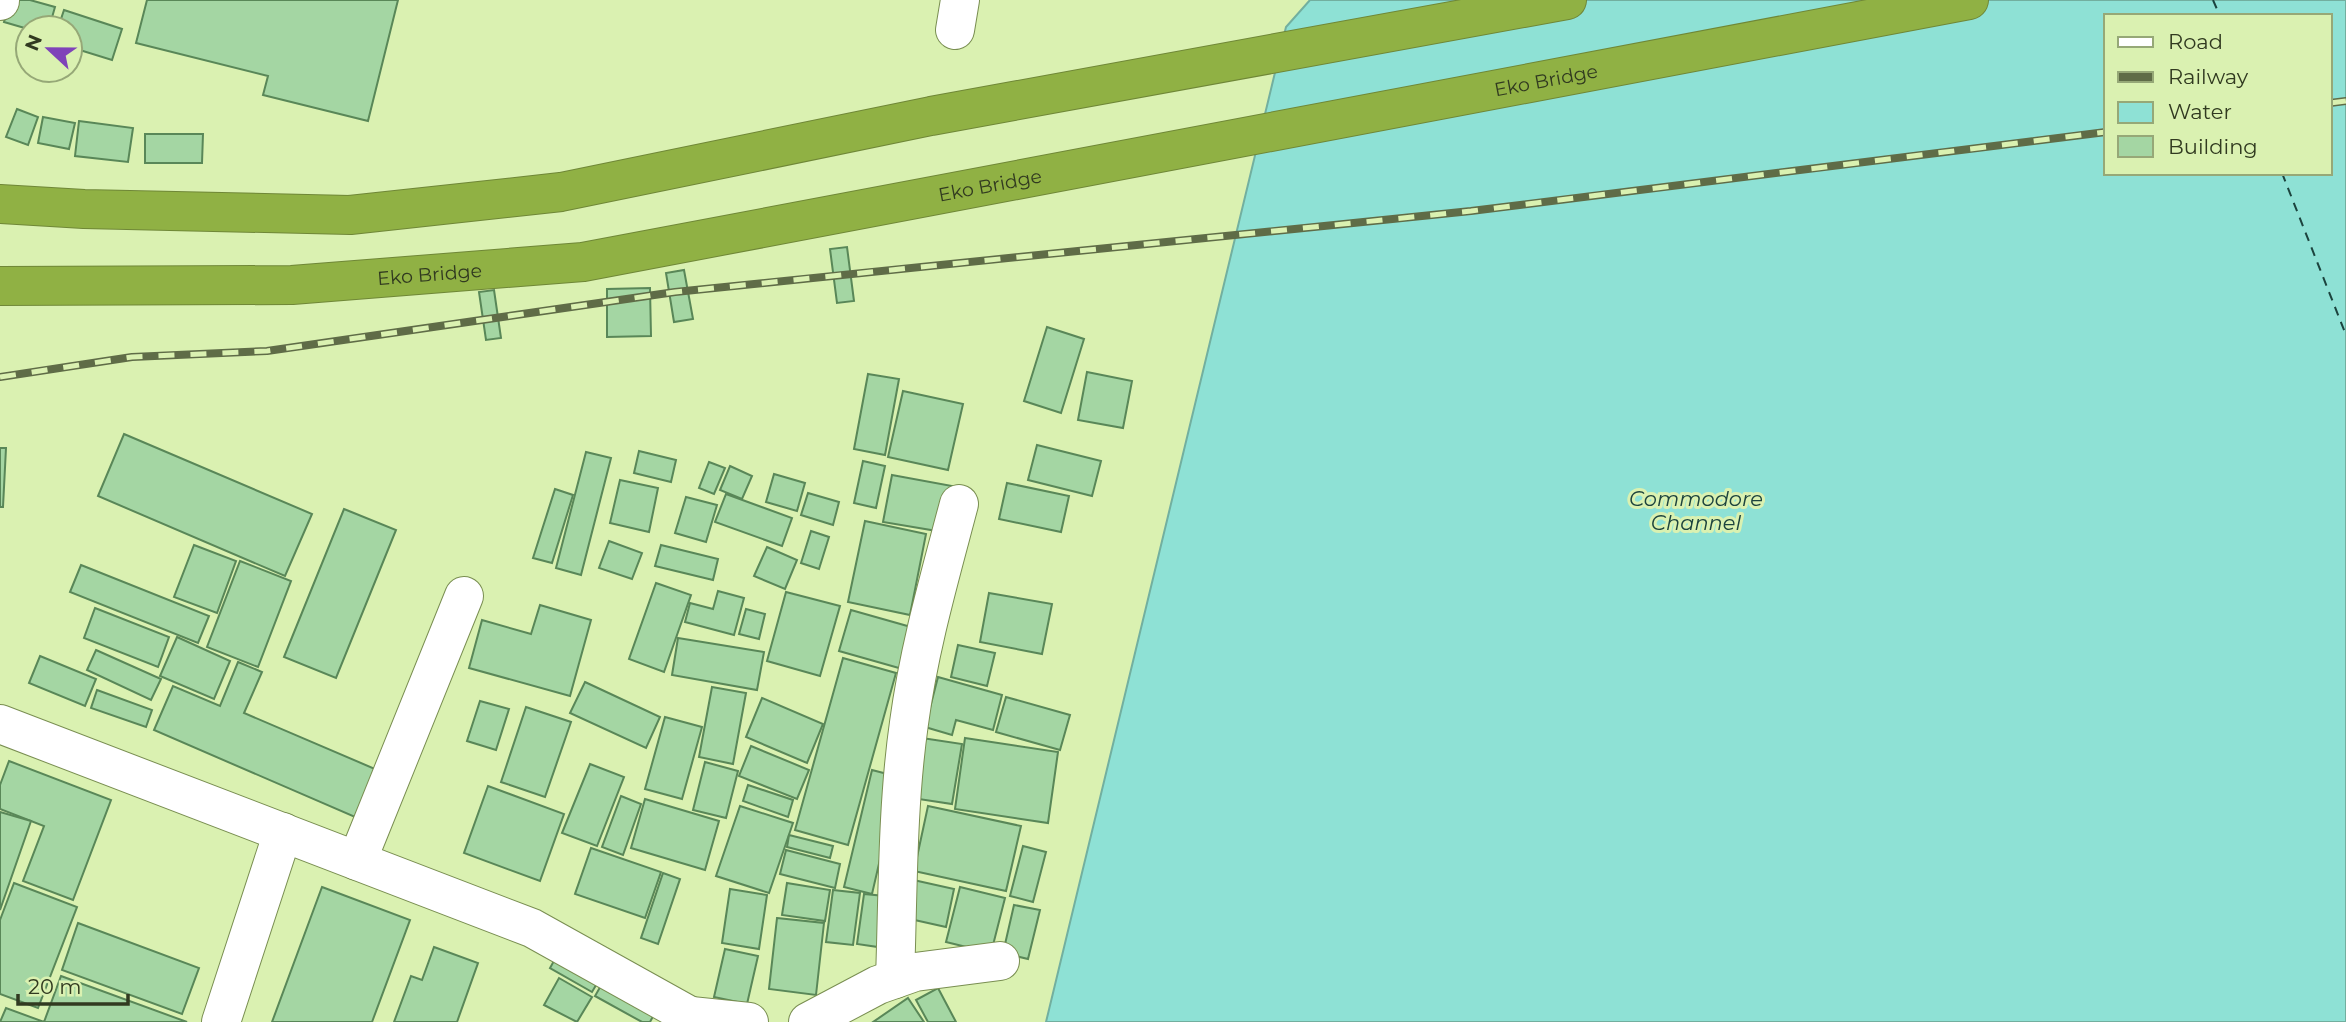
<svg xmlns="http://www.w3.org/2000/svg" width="2346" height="1022" font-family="Montserrat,sans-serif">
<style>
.water{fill:#8ee1d5;stroke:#72af9f;stroke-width:2;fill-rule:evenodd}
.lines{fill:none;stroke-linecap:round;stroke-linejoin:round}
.ferry{stroke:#1c433e;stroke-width:2;stroke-dasharray:9 7;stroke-linecap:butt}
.building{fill:#a4d6a3;stroke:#598758;stroke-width:2}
.minor-casing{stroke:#798e51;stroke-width:40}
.highway-casing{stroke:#6f8737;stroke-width:40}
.minor{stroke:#fff;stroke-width:38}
.highway{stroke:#90b144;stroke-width:38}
.rail-casing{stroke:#5f6c47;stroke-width:8}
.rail{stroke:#daf1b1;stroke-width:5;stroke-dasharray:16;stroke-linecap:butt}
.labels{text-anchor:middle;stroke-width:6;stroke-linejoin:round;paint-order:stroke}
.street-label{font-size:19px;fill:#313a20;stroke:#daf1b1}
.water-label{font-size:21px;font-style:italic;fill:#1c433e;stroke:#daf1b1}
</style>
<rect width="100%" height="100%" fill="#daf1b1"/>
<path class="water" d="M1310,0H2346V1022H1046L1286,27ZM2106,16H2330V173H2106Z"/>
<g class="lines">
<g class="ferry">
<path d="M2213,0L2220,16"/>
<path d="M2282,173L2346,335"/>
</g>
</g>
<g class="building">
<path d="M10,0H30L55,7L49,28L28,29L4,22Z"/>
<path d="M147,0H398L368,121L263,95L268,76L136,43Z"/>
<path d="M64,10L122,29L112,60L70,47V28H58Z"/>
<path d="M17,109L38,117L28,145L6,137Z"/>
<path d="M43,117L75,123L69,149L38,143Z"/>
<path d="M79,121L133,128L128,162L75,156Z"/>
<path d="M145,134H203L202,163H145Z"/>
<path d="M847,247L854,301L837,303L830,249Z"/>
<path d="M684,270L693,319L674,322L666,273Z"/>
<path d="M650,288L651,336L607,337V289Z"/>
<path d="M494,290L501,338L486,340L479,292Z"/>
<path d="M1047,327L1084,339L1061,413L1024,401Z"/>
<path d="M1087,372L1132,381L1123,428L1078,420Z"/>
<path d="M868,374L899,379L885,455L854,449Z"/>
<path d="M903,391L963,404L948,470L888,457Z"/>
<path d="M124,434L312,514L285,576L98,496Z"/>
<path d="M1037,445L1101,461L1092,496L1028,480Z"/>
<path d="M0,448H6L3,507H0Z"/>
<path d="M639,451L676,460L671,482L634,473Z"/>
<path d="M586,452L611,458L581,575L556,568Z"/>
<path d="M863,461L885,466L876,508L854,503Z"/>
<path d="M709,462L725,468L714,494L699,488Z"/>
<path d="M730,466L752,476L742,499L720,490Z"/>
<path d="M774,474L805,483L797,511L766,502Z"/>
<path d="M892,475L952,486L943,532L883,522Z"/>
<path d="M620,480L658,488L649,532L610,523Z"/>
<path d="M1007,483L1069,496L1061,532L999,519Z"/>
<path d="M555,489L573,495L552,563L533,558Z"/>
<path d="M808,493L839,502L833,525L801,515Z"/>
<path d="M726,494L792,518L782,546L715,522Z"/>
<path d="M686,497L717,505L706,542L675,533Z"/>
<path d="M344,509L396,530L336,678L284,657Z"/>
<path d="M865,521L926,534L910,615L848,602Z"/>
<path d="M811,531L829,537L819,569L801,563Z"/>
<path d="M609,541L642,553L632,579L599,568Z"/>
<path d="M194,545L236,561L217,613L174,597Z"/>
<path d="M661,545L718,559L713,580L655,566Z"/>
<path d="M767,547L797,560L785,589L754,576Z"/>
<path d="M240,561L291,581L258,667L207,647Z"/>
<path d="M81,565L209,616L198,643L70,592Z"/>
<path d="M656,583L691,595L664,672L629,659Z"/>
<path d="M718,591L744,598L734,635L685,622L690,603L713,609Z"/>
<path d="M786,592L840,606L820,676L767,661Z"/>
<path d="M989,593L1052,604L1042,654L980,642Z"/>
<path d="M540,605L591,620L570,696L469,668L482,620L531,634Z"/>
<path d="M95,608L169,637L158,667L84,638Z"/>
<path d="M746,609L765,614L759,639L739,634Z"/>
<path d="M851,610L925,631L913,672L839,651Z"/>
<path d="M177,637L230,661L214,699L160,676Z"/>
<path d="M678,638L764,652L757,690L672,675Z"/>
<path d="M958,645L995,653L987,686L951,677Z"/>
<path d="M96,650L161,679L151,700L87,670Z"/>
<path d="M40,656L96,679L85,706L29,683Z"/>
<path d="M843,658L896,673L848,845L795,830Z"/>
<path d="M238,662L262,672L244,713L375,769L355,817L154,730L173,686L220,706Z"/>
<path d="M938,677L1002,695L993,730L956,720L952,735L925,727Z"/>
<path d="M585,682L660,717L646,748L570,713Z"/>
<path d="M712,687L746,693L733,764L699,757Z"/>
<path d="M97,690L152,710L146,727L91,708Z"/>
<path d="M1006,697L1070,715L1060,750L996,732Z"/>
<path d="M762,698L823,724L807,763L746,737Z"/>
<path d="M480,701L509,709L496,750L467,741Z"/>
<path d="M526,707L571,722L545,797L501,782Z"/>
<path d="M665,717L702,727L682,799L645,789Z"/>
<path d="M922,738L962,744L952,804L912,798Z"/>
<path d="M965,738L1058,752L1048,823L955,809Z"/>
<path d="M751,746L809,770L797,799L739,776Z"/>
<path d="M9,761L111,800L73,900L23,881L44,826L0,809V785Z"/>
<path d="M705,762L738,771L726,818L693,810Z"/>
<path d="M590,764L624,777L597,846L562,833Z"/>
<path d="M872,770L899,777L872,894L844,887Z"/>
<path d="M748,785L793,800L788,817L743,801Z"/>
<path d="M488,786L564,814L540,881L464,853Z"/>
<path d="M621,796L641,804L623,855L602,847Z"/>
<path d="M645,799L719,821L705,870L631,848Z"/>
<path d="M740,806L793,823L769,893L716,876Z"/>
<path d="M928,806L1021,826L1006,891L914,871Z"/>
<path d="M0,812L31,821L0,910Z"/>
<path d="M789,835L833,846L830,858L787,847Z"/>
<path d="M1023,846L1046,852L1033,902L1010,896Z"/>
<path d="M591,848L661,872L645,918L575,894Z"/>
<path d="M786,850L840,864L835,888L780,874Z"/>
<path d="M663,873L680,879L658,944L641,938Z"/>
<path d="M909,879L954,889L946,927L901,917Z"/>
<path d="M14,883L77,907L38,1008L0,994V920Z"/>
<path d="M787,883L830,890L825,921L782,915Z"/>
<path d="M322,887L410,920L372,1022H272Z"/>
<path d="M960,887L1005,898L991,953L946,942Z"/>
<path d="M730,889L767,895L759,949L722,943Z"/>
<path d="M833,890L860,893L853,945L826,942Z"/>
<path d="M864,894L885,896L878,947L857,944Z"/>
<path d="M1014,905L1040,910L1028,959L1003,953Z"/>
<path d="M777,918L824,923L816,995L769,989Z"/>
<path d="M78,923L199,968L182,1014L62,970Z"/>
<path d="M434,947L478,963L457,1022H394L411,976L422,980Z"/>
<path d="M725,949L758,956L747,1004L714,997Z"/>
<path d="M560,950L602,975L592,992L550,968Z"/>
<path d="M607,975L659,1005L650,1022H642L595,996Z"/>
<path d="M61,976L187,1022H0L6,1008L44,1022Z"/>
<path d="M559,978L592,997L577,1022L544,1005Z"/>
<path d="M938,988L956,1022H928L916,1000Z"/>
<path d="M908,998L924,1022H873Z"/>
</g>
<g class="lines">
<g class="minor-casing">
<g id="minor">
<path d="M0,1V0"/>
<path d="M955,30L960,0"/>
<path d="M0,724L532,928L701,1022"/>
<path d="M357,861L464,596"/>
<path d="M895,979C898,894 897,807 909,723C919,648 940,576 959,504"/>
<path d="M691,1016L749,1022"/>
<path d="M221,1022L283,832"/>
<path d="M808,1022L878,985L915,972L1000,961"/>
</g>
</g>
<g class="highway-casing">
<g id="highway">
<path d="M0,204L84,209L350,215L561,192L931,116L1567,0"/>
<path id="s1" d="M0,286L292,285L583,262L1969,0"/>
</g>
</g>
<use href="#minor" class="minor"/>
<use href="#highway" class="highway"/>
<g class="rail-casing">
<g id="rail">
<path d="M2330,103L2346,101"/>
<path d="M0,377L132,357L267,351L675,292L1471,211L2106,132"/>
</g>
</g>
<use href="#rail" class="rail"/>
</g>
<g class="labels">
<g class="street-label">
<text dy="7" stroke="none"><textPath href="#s1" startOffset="1564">Eko Bridge</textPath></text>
<text dy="7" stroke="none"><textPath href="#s1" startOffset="998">Eko Bridge</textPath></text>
<text dy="7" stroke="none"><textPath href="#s1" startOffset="430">Eko Bridge</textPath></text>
</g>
<g class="water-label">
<text x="1696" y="506">Commodore<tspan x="1696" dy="24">Channel</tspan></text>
</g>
</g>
<rect x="2104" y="14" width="228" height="161" fill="#daf1b1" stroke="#96a877" stroke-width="2"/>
<rect x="2118" y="37" width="35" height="10" fill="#ffffff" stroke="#96a877" stroke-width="2"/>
<text x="2168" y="49" font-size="21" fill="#313a20">Road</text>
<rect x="2118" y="72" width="35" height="10" fill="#5f6c47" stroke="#96a877" stroke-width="2"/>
<text x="2168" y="84" font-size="21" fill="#313a20">Railway</text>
<rect x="2118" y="102" width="35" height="21" fill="#8ee1d5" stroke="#96a877" stroke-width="2"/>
<text x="2168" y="119" font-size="21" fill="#313a20">Water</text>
<rect x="2118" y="136" width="35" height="21" fill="#a4d6a3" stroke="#96a877" stroke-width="2"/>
<text x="2168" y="154" font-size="21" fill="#313a20">Building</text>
<g transform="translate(49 49) rotate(292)"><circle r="33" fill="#daf1b1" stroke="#96a877" stroke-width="2"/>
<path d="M0-5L12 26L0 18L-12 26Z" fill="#7f43b9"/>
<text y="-10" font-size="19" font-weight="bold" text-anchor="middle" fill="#313a20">N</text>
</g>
<path d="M18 994v10h110v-10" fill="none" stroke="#313a20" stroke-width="3.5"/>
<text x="28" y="994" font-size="21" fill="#313a20" stroke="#daf1b1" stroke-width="5" paint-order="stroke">20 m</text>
</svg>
